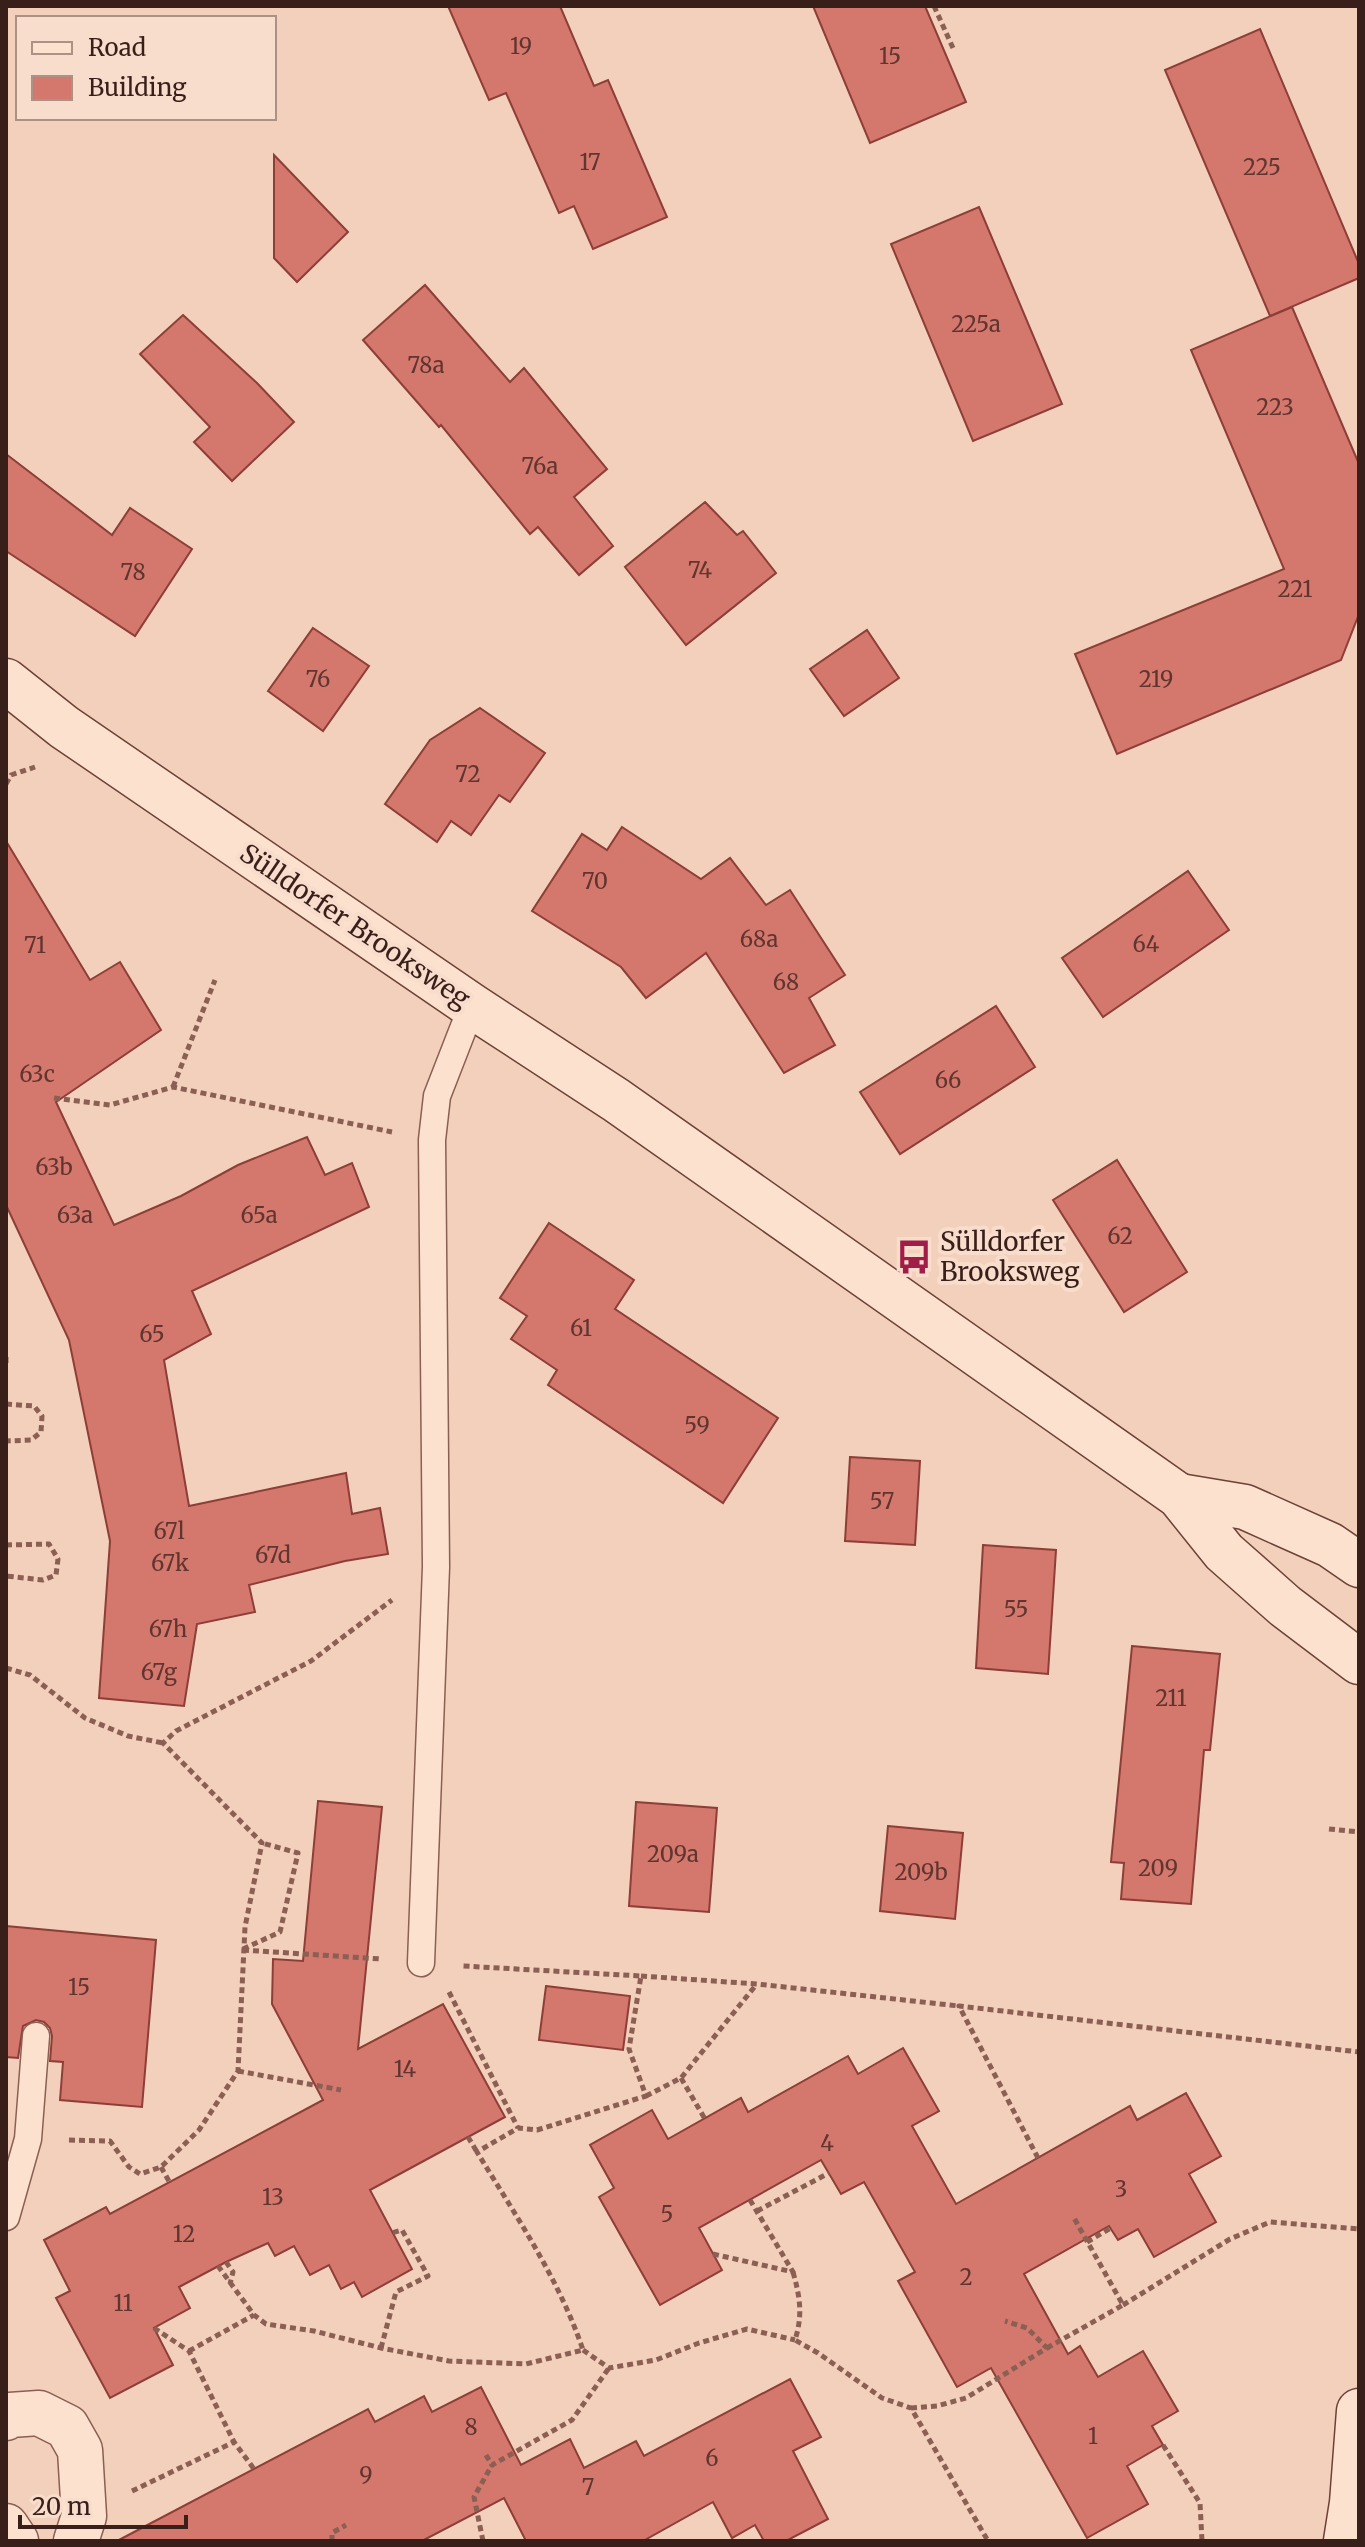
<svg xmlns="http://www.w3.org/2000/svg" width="1365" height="2547" font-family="Merriweather,serif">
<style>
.building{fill:#d4776d;stroke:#8d3e37;stroke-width:2}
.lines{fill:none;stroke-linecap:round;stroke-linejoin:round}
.lane-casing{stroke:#8b5f53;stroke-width:29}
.street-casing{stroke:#8b5f53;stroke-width:47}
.secondary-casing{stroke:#6d4137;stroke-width:47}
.path{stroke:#8b5f53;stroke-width:5;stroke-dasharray:6 4;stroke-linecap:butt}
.lane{stroke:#fce1cf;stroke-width:26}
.street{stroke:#fce1cf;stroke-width:44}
.secondary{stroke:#fce1cf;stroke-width:44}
.labels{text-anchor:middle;stroke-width:8;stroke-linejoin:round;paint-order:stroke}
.number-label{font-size:22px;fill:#60352f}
.street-label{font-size:26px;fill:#391f1a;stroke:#f9ddcc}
.poi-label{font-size:26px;fill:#391f1a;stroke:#f9ddcc;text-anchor:start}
</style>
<rect width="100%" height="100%" fill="#f2d0bb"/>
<g class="building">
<path d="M448,6H560L594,86L608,80L667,217L593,249L574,206L559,213L506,93L489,100Z"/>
<path d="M813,6H925L966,102L870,143Z"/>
<path d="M1260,29L1359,264V278L1270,316L1165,70Z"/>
<path d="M274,155L348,232L297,282L274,258Z"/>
<path d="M979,207L1062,404L973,441L891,244Z"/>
<path d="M425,285L510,382L524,368L607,469L574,497L613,546L579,575L538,527L530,534L441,425L439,427L363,340Z"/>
<path d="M1292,307L1359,464V614L1341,660L1117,754L1075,654L1284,569L1191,350Z"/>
<path d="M183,315L257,383L294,422L232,481L194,442L210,427L140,354Z"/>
<path d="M6,454L112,535L130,508L192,549L135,636L6,551Z"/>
<path d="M705,502L737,535L743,531L776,573L686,645L625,567Z"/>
<path d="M313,628L369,666L323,731L268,691Z"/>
<path d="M867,630L899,678L844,716L810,669Z"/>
<path d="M480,708L545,753L510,802L499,795L471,835L451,821L437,842L385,804L430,740Z"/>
<path d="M622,827L701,879L730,858L766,905L790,890L845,975L809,998L835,1045L784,1073L706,953L646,998L621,967L532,911L582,834L607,850Z"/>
<path d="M6,841L90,980L120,962L161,1030L56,1102L114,1225L181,1196L238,1165L307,1137L325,1175L352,1163L369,1207L192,1291L211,1334L164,1360L189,1506L346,1473L352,1514L380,1508L388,1554L345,1561L249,1585L255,1612L197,1624L184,1706L99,1698L110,1541L69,1340L6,1205Z"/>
<path d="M1188,871L1229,930L1103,1017L1062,958Z"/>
<path d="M996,1006L1035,1067L900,1154L860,1092Z"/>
<path d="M1117,1160L1187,1272L1124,1312L1053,1200Z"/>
<path d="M549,1223L634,1280L615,1309L778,1418L723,1503L548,1385L557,1370L511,1339L527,1316L500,1298Z"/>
<path d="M850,1457L920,1461L915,1545L845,1541Z"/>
<path d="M983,1545L1056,1550L1048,1674L976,1668Z"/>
<path d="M1132,1646L1220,1654L1210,1750H1204L1191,1904L1121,1899L1124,1863L1111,1862Z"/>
<path d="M318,1801L382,1807L358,2049L443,2004L505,2117L370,2190L412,2269L362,2297L354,2282L341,2289L329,2265L310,2275L294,2246L275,2256L268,2243L226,2262L179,2287L190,2308L154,2328L173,2365L110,2398L56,2298L70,2291L44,2240L106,2207L110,2214L323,2100L272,2004L273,1959L303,1961Z"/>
<path d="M636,1802L717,1808L709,1912L629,1906Z"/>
<path d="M888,1826L963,1833L955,1919L880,1911Z"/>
<path d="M6,1926L156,1940L142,2107L60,2100L63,2062L50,2061L52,2036L50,2028L44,2022L36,2020L23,2026L18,2058L6,2057Z"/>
<path d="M546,1986L630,1996L623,2050L539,2040Z"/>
<path d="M903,2048L939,2111L912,2126L956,2204L1130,2106L1137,2120L1186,2093L1221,2156L1189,2174L1216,2222L1154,2257L1138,2229L1118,2240L1109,2226L1024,2274L1068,2354L1080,2346L1098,2377L1143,2351L1178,2411L1152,2426L1163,2445L1127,2466L1148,2504L1087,2538L991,2368L957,2387L898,2281L915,2272L864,2182L841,2194L821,2160L699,2228L722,2270L660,2305L599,2197L614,2188L590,2145L652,2110L668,2139L741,2098L748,2112L848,2056L858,2074Z"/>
<path d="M790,2379L821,2437L793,2451L828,2519L786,2541H764L755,2525L732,2538L713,2502L643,2541H526L504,2498L422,2541H117L368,2409L375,2422L424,2396L432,2412L481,2387L521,2465L570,2439L584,2468L636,2441L644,2456Z"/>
</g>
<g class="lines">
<g class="lane-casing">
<g id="lane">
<path d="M421,1963L436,1567L432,1140L437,1096L472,1006"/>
<path d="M6,2217L28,2139L36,2036"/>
</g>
</g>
<g class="street-casing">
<g id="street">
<path d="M6,2418L10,2415L39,2413L67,2427L80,2450L84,2516L76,2541"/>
<path d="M6,2526L16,2541"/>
</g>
</g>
<g class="secondary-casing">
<g id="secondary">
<path d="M6,681L64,727L472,1006L616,1100L1179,1496L1224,1552L1285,1606L1359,1662"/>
<path d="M1179,1496L1245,1507L1330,1545L1359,1565"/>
<path d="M1346,2541L1352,2503L1359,2411"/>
</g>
</g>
<g class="path">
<path d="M934,6L953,48"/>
<path d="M6,784L11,775L35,767"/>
<path d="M173,1087L215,980"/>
<path d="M54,1098L110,1105L173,1087L392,1132"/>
<path d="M6,1357V1364"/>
<path d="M6,1404L34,1406L42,1416L41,1432L31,1440L6,1441"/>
<path d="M6,1545L49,1544L58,1559L56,1575L43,1580L6,1576"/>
<path d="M6,1668L30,1675L85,1718L128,1736L163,1743"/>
<path d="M1329,1829L1359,1832"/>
<path d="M243,1949L280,1932L298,1853L262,1843"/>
<path d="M243,1950L381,1959"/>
<path d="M641,1976L757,1984L959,2006"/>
<path d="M449,1992L518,2128"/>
<path d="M238,2071L341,2090"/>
<path d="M681,2078L705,2119"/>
<path d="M646,2096L681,2078L756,1985"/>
<path d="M468,2137L477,2152"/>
<path d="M69,2140L110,2141L129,2167L140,2174L161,2167L199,2130L238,2071L245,1927L262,1843L163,1743L176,1731L311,1661L392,1600"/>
<path d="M1038,2158L959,2006L1359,2052"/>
<path d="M161,2167L170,2183"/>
<path d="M757,2211L829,2173"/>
<path d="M1087,2242L1111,2228"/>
<path d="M713,2254L793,2272L750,2200"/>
<path d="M226,2262L233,2272L230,2284"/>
<path d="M218,2266L254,2315L266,2324L314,2331L381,2348L449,2361L526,2364L583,2350C559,2279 516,2216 477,2152L518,2128L537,2130L646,2096L629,2049L641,1976L463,1966"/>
<path d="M793,2272C800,2297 803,2315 795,2340L818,2353L882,2398L911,2408L988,2541"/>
<path d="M1123,2305L1230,2239L1270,2222L1359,2229"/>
<path d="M154,2328L189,2351L234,2442"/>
<path d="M381,2348L396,2292L428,2276L402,2230L392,2233"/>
<path d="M1047,2348L1123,2305L1074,2218"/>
<path d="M583,2350L609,2368L656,2360L699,2343L747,2329L795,2340"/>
<path d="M189,2351L254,2315"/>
<path d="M911,2408L937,2406L966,2398L1047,2348L1027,2328L1005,2321"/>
<path d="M1163,2445L1200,2503L1202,2541"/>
<path d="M486,2455L492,2465L572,2420L609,2368"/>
<path d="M132,2491L234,2442L254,2469"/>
<path d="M332,2541V2533L346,2525"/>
<path d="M483,2541L474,2497L492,2465"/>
</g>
<use href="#lane" class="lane"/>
<use href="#street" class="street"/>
<use href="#secondary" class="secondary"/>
</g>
<defs>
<g id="bus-bare" transform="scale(2.76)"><path d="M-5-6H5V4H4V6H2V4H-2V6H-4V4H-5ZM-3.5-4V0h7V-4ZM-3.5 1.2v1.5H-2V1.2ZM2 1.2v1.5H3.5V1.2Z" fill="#a01d48" stroke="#f9ddcc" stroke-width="2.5" paint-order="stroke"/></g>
</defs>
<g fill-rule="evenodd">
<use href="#bus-bare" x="914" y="1257"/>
</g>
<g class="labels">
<g class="number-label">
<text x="521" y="54">19</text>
<text x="890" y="64">15</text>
<text x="590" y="170">17</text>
<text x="1262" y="175">225</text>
<text x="976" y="332">225a</text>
<text x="426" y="373">78a</text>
<text x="1275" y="415">223</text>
<text x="540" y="474">76a</text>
<text x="700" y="578">74</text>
<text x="133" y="580">78</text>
<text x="1295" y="597">221</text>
<text x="318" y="687">76</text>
<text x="1156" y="687">219</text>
<text x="468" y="782">72</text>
<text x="595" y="889">70</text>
<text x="759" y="947">68a</text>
<text x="1146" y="952">64</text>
<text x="35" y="953">71</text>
<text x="786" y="990">68</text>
<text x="37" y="1082">63c</text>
<text x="948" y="1088">66</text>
<text x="54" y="1175">63b</text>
<text x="75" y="1223">63a</text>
<text x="259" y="1223">65a</text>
<text x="1120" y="1244">62</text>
<text x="581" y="1336">61</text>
<text x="152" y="1342">65</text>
<text x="697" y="1433">59</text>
<text x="882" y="1509">57</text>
<text x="169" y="1539">67l</text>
<text x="273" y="1563">67d</text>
<text x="170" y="1571">67k</text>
<text x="1016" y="1617">55</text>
<text x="168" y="1637">67h</text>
<text x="159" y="1680">67g</text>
<text x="1171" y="1706">211</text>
<text x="673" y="1862">209a</text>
<text x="1158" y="1876">209</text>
<text x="921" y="1880">209b</text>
<text x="79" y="1995">15</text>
<text x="405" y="2077">14</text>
<text x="827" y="2151">4</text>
<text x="1121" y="2197">3</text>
<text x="273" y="2205">13</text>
<text x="667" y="2222">5</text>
<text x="184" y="2242">12</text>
<text x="966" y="2285">2</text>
<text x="123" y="2311">11</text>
<text x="471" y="2435">8</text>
<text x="1093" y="2444">1</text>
<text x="712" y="2466">6</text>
<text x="366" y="2483">9</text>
<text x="588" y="2495">7</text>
</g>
<g class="street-label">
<text transform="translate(355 926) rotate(34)" y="9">Sülldorfer Brooksweg</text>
</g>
<g class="poi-label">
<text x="940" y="1251">Sülldorfer<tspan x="940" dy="30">Brooksweg</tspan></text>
</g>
</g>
<rect width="1365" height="2547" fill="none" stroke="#391f1a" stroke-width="16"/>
<rect x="16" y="16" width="260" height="104" fill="#f9ddcc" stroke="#ac9185" stroke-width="2"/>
<rect x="32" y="42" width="40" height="12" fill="#fce1cf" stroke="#ac9185" stroke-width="2"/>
<text x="88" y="56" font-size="24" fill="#391f1a">Road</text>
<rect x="32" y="76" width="40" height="24" fill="#d4776d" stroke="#ac9185" stroke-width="2"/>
<text x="88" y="96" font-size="24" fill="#391f1a">Building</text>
<path d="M20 2515v12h166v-12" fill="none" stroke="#391f1a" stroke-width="4"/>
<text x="32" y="2515" font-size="24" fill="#391f1a" stroke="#f9ddcc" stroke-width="6" paint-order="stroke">20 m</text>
</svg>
